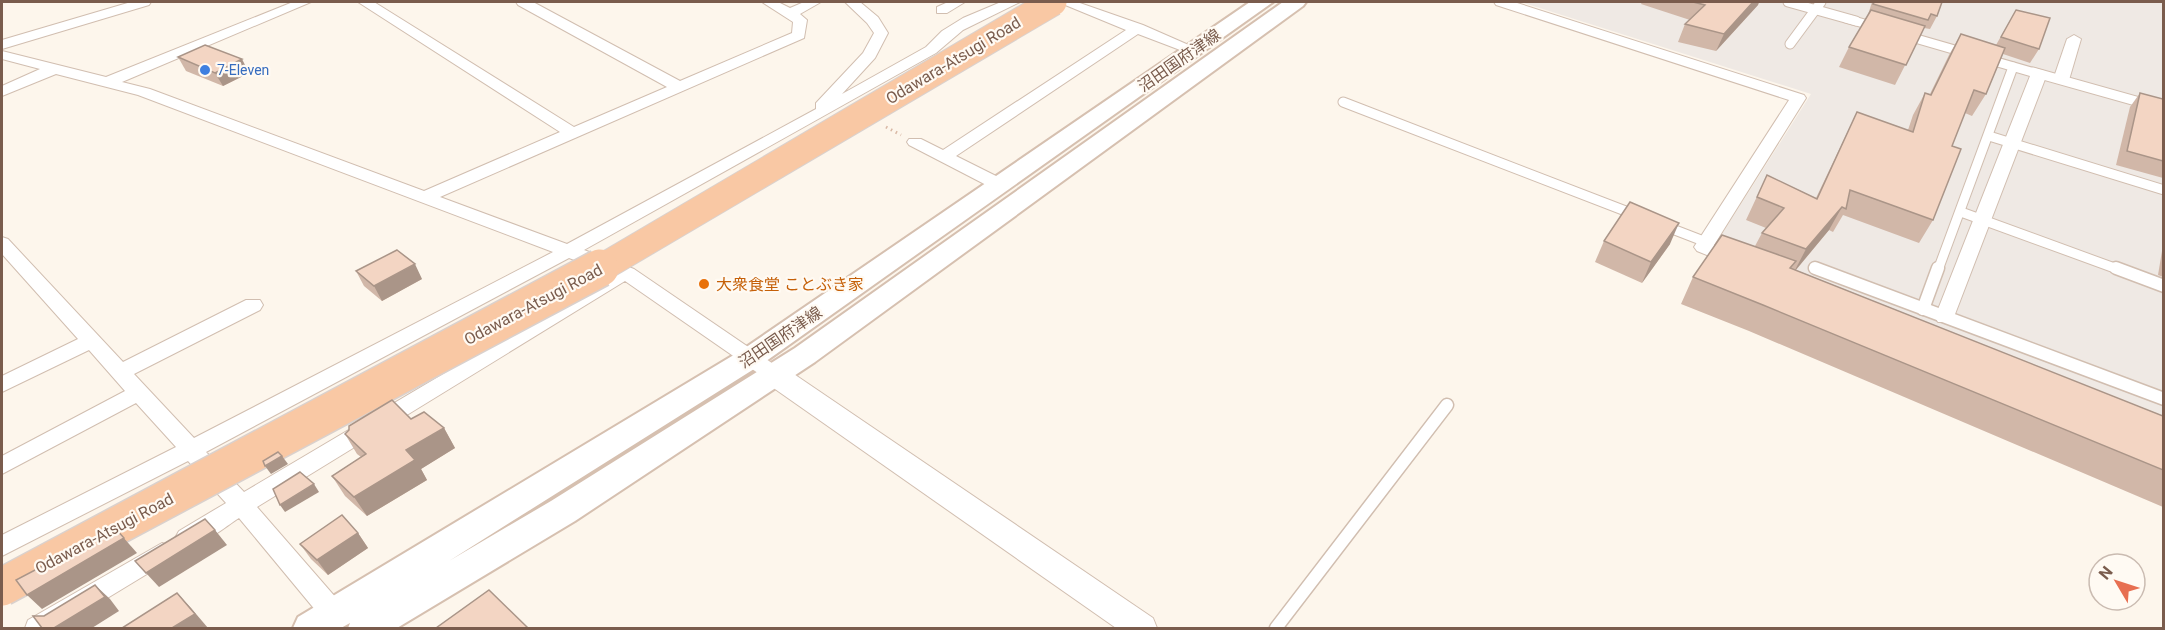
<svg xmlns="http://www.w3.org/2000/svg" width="2165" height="630" font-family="Roboto,'Noto Sans JP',sans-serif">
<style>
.industrial{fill:#efe9e4}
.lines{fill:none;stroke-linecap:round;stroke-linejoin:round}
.service-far1-casing{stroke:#d1beb0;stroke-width:11}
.service-casing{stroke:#d1beb0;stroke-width:15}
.minor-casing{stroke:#d1beb0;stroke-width:2}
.tertiary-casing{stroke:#d1beb0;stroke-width:2}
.secondary-casing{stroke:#d6c0b0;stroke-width:4}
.path{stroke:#d9b8a5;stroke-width:3;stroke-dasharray:1.5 4;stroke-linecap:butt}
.service-far1{stroke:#fff;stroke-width:9}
.service{stroke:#fff;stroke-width:12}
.minor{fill:#fff;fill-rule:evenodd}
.tertiary{fill:#fff;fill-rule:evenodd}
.secondary{fill:#fff;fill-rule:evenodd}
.trunk-bridge-far1-casing{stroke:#dad1cd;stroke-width:29;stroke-linecap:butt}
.trunk-bridge-casing{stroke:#dad1cd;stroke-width:40;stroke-linecap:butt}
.trunk-bridge-far1{stroke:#f9c8a4;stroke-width:27}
.trunk-bridge{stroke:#f9c8a4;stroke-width:37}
.wall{fill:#d1b7a8}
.shaded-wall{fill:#aa9588}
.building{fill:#f3d5c3;stroke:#aa9588;stroke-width:1.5}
.shop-dot{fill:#3f7fe0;stroke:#fffaf3;stroke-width:2}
.food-dot{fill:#e8710a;stroke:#fffaf3;stroke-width:2}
.labels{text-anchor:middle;stroke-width:4.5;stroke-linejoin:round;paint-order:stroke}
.far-shop-label{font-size:14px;fill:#366cbe;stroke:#fffaf3;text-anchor:start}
.street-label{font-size:16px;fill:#7a5c4d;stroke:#fffaf3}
.food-label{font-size:16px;fill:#c56008;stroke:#fffaf3;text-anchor:start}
</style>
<rect width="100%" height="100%" fill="#fdf6ec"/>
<path class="industrial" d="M1521,2H2163V415L1733,248L1722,234L1811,94Z"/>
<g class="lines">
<g class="service-far1-casing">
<g id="service-far1">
<path d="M1788,2L1856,21"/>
<path d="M1790,44L1821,2"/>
<path d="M2033,72L2164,109"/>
<path d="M1343,102L1636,215"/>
<path d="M1989,136L2164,190"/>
<path d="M1961,212L2120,270"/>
<path d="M1662,225L1706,242"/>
<path d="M1814,268L1819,270"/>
<path d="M1938,270L2013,67"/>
</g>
</g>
<g class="service-casing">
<g id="service">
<path d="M1815,268L2164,399"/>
<path d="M2116,268L2164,286"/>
<path d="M1923,309L1938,268"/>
<path d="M1276,628L1447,405"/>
</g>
</g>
<g class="minor-casing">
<g id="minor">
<path d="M131,2H151L149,5L2,49V40Z"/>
<path d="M293,2H311L122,82L150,89L424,191L560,132L358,2H374L574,127L667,87L518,5L516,2H533L680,81L792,33L793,22L762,2H778L790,8L804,2H821L800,14L807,20L804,38L440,197L567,244L816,109V103L863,53L874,33L867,23L845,2H860L878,17L888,33L875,58L842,94L926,47L942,31L963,18L1001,2H1020L963,30L936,53L584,250L634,269L782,370L785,375L782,380L775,382L768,380L625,281L257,507L344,607L347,615L344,623L335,626L326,623L239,518C223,528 198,551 179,545L175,538L179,531L226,503L188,461L2,556V535L176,447L136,403L2,474V456L125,391L89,350L2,392V376L78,339L2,254V237L8,239L123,362L246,300H260L263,305L260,310L134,374L194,438L553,252L138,95L56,74L2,96V86L40,69L2,59V51L106,77ZM569,258L612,274L244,492L206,452Z"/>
<path d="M948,2H965L947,13H937V7Z"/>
<path d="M1058,2H1077L1143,25L1200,50L1198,53H1188L1138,34L956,156L1006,181L1009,185L1006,189H994L909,145L907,142L909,139H921L943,150L1126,30Z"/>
<path d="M1494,2H1514L1804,95L1806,98L1714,245L1743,256L1745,260L1743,264H1729L1697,251L1694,247L1789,100L1496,5Z"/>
<path d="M1849,15L2044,71L2047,74L1952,322H1938L1935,317L2030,76L1844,22L1842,19Z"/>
<path d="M2074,35L2081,39L2069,80L2066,83H2056L2053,80L2067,39Z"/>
<path d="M162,543L170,546L174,553L170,560L58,628H25L28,620Z"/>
</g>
</g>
<g class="tertiary-casing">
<path id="tertiary" d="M775,365L785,368L1153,618L1157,628H1116L765,382L762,375L765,368Z"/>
</g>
<g class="secondary-casing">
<path id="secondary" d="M1250,2H1273L762,364L449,561L551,501L795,348L1283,2H1306L1303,6L815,362L575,521L397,628H348L350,623L341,628H293L298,617L742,350Z"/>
</g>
<path class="path" d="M886,127L901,135"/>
<use href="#service-far1" class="service-far1"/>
<use href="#service" class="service"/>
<use href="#minor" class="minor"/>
<use href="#tertiary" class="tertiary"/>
<use href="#secondary" class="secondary"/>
<g class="trunk-bridge-far1-casing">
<path id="trunk-bridge-far1" d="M598,270L1053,2"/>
</g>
<g class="trunk-bridge-casing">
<path id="trunk-bridge" d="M2,587L600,268"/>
</g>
<use href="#trunk-bridge-far1" class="trunk-bridge-far1"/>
<use href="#trunk-bridge" class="trunk-bridge"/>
</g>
<g class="wall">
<path d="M1642,2H1759L1758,5L1716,51L1678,42L1685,24L1690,20L1641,4Z"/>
<path d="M1872,2H1942L1937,16L1930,29L1924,28L1895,85L1839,67L1849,47L1867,18Z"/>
<path d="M2016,10L2039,49L2030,63L2003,54L1986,94L1972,116L1965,113L1952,146L1933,220L1919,243L1843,215L1833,232L1829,230L1796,270L2163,416V507L1749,331L1681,304L1693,277L1755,246L1762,233L1766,228L1746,220L1767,175L1816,198L1846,135L1857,112L1908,130L1913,115L1925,93L1930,94L1949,55L1961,34L1996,45Z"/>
<path d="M178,57L249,73L223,86L186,71Z"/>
<path d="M2140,93L2163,99V178L2116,165L2130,107Z"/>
<path d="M1604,241L1670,244L1642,283L1595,262Z"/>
<path d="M2163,245V277L2158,275Z"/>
<path d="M356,271L422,279L382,301L364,286Z"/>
<path d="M411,419L444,428L455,448L421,469L427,480L367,516L345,496L332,476L361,457L357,454L345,434Z"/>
<path d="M358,533L368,548L328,575L311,559L300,544Z"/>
</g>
<g class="shaded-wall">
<path d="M1753,2H1759L1758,5L1716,51L1724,34Z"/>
<path d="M242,59L249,73L223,86L215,73Z"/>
<path d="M1842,207L1829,230L1794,272L1806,249Z"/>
<path d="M1679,223L1670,244L1642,283L1651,262Z"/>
<path d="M415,264L422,279L382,301L374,286Z"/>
<path d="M444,428L455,448L421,469L427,480L367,516L354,497L406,450Z"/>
<path d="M282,456L288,464L271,474L265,466Z"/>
<path d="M314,484L319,492L285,512L280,505Z"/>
<path d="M115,528L137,553L42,609L27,595Z"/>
<path d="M215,530L227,545L159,587L146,573Z"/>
<path d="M358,533L368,548L328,575L317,560Z"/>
<path d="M95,585L110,599L119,611L92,628H54Z"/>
<path d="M177,593L191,608L208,628H172Z"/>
</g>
<g class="building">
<path d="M1693,2H1753L1724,34L1685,24L1705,5Z"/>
<path d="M1874,2H1942L1937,16L1931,14L1928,20L1873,4Z"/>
<path d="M1871,10L1925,26L1906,65L1849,47Z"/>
<path d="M2016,10L2050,18L2039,49L2001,37Z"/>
<path d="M1961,34L2005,48L1986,94L1974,90L1952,146L1961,149L1933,220L1850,190L1846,209L1842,207L1806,249L1762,233L1784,208L1757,197L1767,175L1817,199L1857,112L1913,132L1925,93L1931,95Z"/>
<path d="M205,45L242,59L215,73L178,57Z"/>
<path d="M2140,93L2163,99V161L2127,151Z"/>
<path d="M1630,202L1679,223L1651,262L1604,241Z"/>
<path d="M1722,235L1796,261L1790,268L2163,416V470L1763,305L1693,277Z"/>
<path d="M397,250L415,264L374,286L356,271Z"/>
<path d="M392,400L411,419L424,412L444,428L406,450L415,460L354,497L332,476L366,454L345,434L349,430V426Z"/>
<path d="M278,452L282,456L265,466L263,461Z"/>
<path d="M300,472L314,484L280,505L273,489Z"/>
<path d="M342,515L358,533L317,560L300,544Z"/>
<path d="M205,519L215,530L146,573L135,561Z"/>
<path d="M115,528L124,538L27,595L16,580Z"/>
<path d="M95,585L105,597L54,628H42L33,616H44Z"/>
<path d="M489,590L528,628H436Z"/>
<path d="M177,593L195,614L172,628H122Z"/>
</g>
<circle class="shop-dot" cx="205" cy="70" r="6"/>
<circle class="food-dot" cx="704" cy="284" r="6"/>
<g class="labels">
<g class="far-shop-label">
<text x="217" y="75">7-Eleven</text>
</g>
<g class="street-label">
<text transform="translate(953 60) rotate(-31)" y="6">Odawara-Atsugi Road</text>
<text transform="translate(1179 60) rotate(-35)" y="6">沼田国府津線</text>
<text transform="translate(533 304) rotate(-28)" y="6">Odawara-Atsugi Road</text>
<text transform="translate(780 337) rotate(-34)" y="6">沼田国府津線</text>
<text transform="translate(104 533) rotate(-28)" y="6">Odawara-Atsugi Road</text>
</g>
<g class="food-label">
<text x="716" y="290">大衆食堂 ことぶき家</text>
</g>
</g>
<rect width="2165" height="630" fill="none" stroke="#7a5c4d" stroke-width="6"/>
<g transform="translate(2117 582) rotate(309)"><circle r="28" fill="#fffaf3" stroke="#cabbb1" stroke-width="1.5"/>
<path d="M0-4.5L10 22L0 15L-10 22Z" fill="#e76f51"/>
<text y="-9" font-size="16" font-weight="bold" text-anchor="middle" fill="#7a5c4d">N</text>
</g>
</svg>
